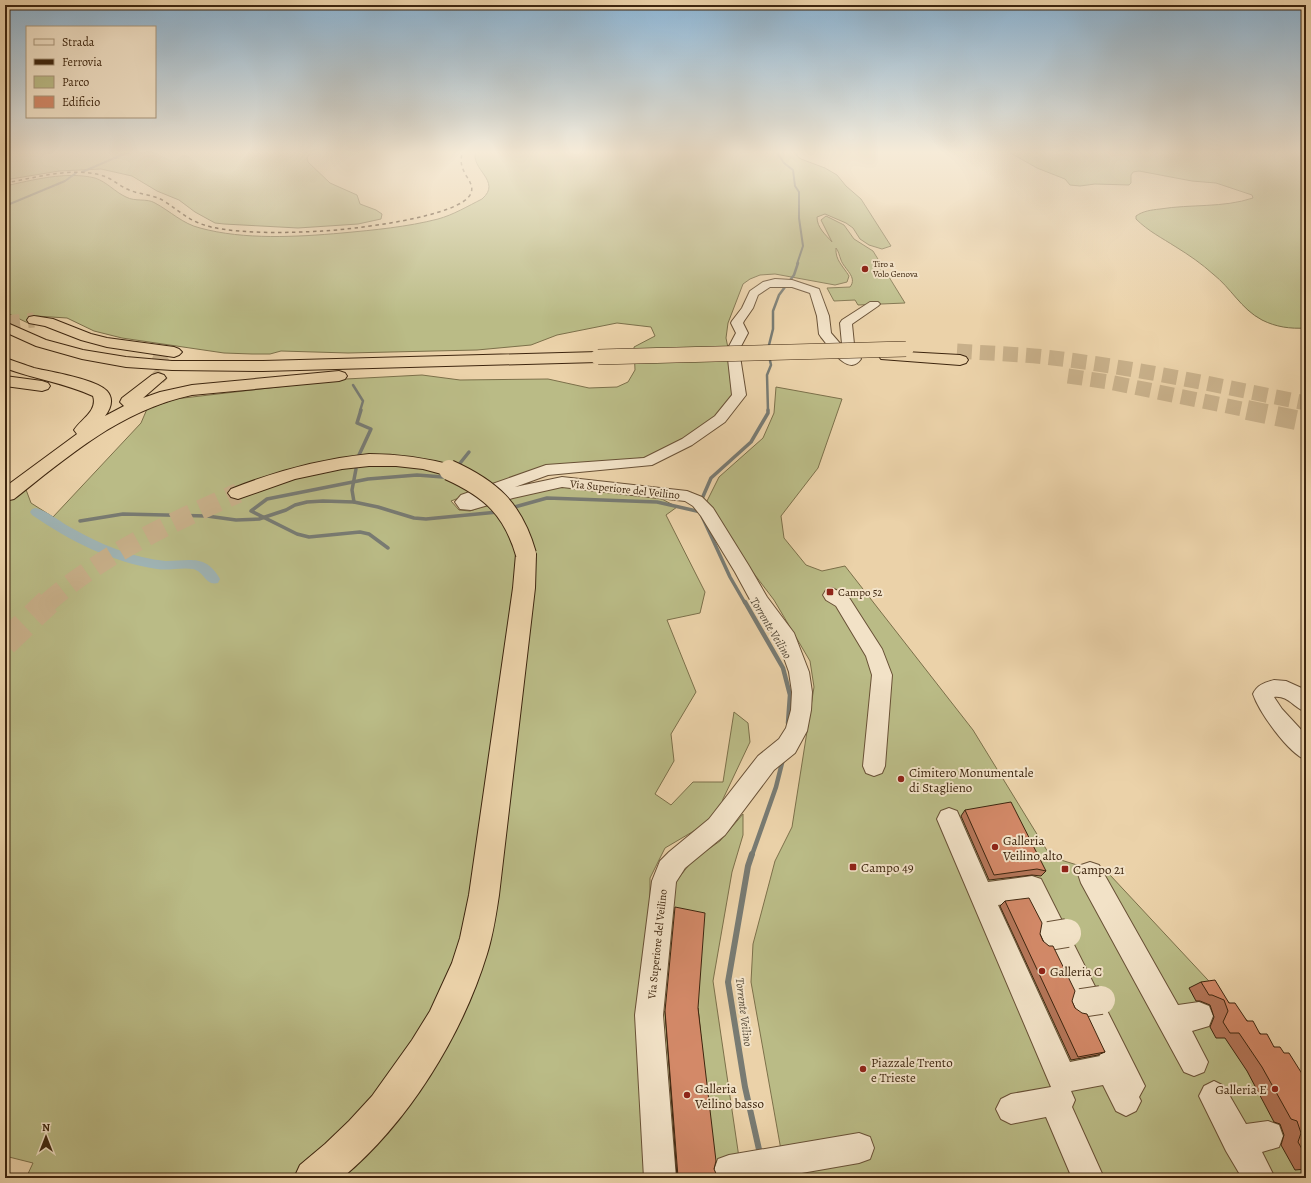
<svg xmlns="http://www.w3.org/2000/svg" width="1311" height="1183" font-family="Alegreya,serif">
<style>
.green{fill:#babb86;stroke:#7c704a}
.lines{fill:none;stroke-linecap:round;stroke-linejoin:round}
.stream-far4{stroke:#787b73;stroke-width:2}
.stream-far3{stroke:#787b73;stroke-width:2.5}
.stream-far2{stroke:#787b73;stroke-width:3.5}
.stream-far1{stroke:#787b73;stroke-width:4.5}
.stream{stroke:#787b73;stroke-width:6}
.canal{fill:#9fb4b5;fill-rule:evenodd}
.highway-tunnel-far2{stroke:#c8b08a;stroke-width:15;stroke-dasharray:15 8;stroke-linecap:butt}
.highway-tunnel-far1{stroke:#c8b08a;stroke-width:20;stroke-dasharray:20 10;stroke-linecap:butt}
.highway-tunnel{stroke:#c8b08a;stroke-width:26;stroke-dasharray:26 13;stroke-linecap:butt}
.minor-casing{stroke:#695136;stroke-width:2}
.highway-casing{stroke:#3e260f;stroke-width:2}
.minor{fill:#f2e2c7;fill-rule:evenodd}
.highway{fill:#ebd2a9;fill-rule:evenodd}
.rail{stroke:#3e260f;stroke-width:1.5;stroke-dasharray:3.5 3.5;stroke-linecap:butt}
.minor-bridge-casing{stroke:#695136;stroke-width:30;stroke-linecap:butt}
.highway-bridge-far1-casing{stroke:#3e260f;stroke-width:16;stroke-linecap:butt}
.highway-bridge-casing{stroke:#3e260f;stroke-width:22;stroke-linecap:butt}
.minor-bridge{stroke:#f2e2c7;stroke-width:28}
.highway-bridge-far1{stroke:#ebd2a9;stroke-width:15}
.highway-bridge{stroke:#ebd2a9;stroke-width:20}
.wall{fill:#b57659;stroke:#3e260f}
.building{fill:#d38968;stroke:#3e260f}
.poi-dot{fill:#8f2418;stroke:#f2e2c7;stroke-width:1.5}
.labels{text-anchor:middle;stroke-width:4;stroke-linejoin:round;paint-order:stroke}
.far-poi-label{font-size:9px;fill:#3e260f;stroke:#f2e2c7;text-anchor:start}
.street-label{font-size:11px;fill:#3e260f;stroke:#f2e2c7}
.poi-label{font-size:11px;fill:#3e260f;stroke:#f2e2c7;text-anchor:start}
.water-label{font-size:12px;font-style:italic;fill:#564a38;stroke:#f2e2c7}
.near-poi-label{font-size:13px;fill:#3e260f;stroke:#f2e2c7;text-anchor:start}
</style>
<rect width="100%" height="100%" fill="#ebd2a9"/>
<filter id="stains"><feTurbulence type="fractalNoise" baseFrequency=".005" numOctaves="4"/><feColorMatrix values="0 0 0 0 .2 0 0 0 0 .09 0 0 0 0 .02 0 0 0 .5 -.17"/></filter>
<radialGradient id="worn" r=".72"><stop offset=".6" stop-color="#630" stop-opacity="0"/><stop offset="1" stop-color="#630" stop-opacity=".3"/></radialGradient>
<g class="green">
<path d="M5,151H311L307,158L308,162L330,183L357,195L360,204L376,210L382,214L381,219L358,224L298,228L224,224L215,223L195,212L179,200L157,191L132,176L101,169L59,171L5,180Z"/>
<path d="M476,151H797V156L801,159L825,168L837,175L846,186L861,199L891,246L882,249L869,245L860,239L853,228L846,223L825,214L817,217C817,228 826,235 832,242L821,220L826,216L844,225L854,239L873,251L905,303L858,305L855,300L834,301L827,288L850,287C858,277 844,269 841,260C839,255 839,252 836,248C835,260 843,266 849,276L847,282L835,285L775,274L760,275L750,279L743,284L728,323L726,338L734,378L735,391L728,404L714,418L679,442L650,457L530,471L451,501L459,510L470,511L513,496L558,485L660,498L677,507L666,515L705,592L700,613L667,620L696,692L671,734L674,761L655,794L671,805L693,782H723L734,712L748,723L750,742L723,799L721,812L704,825L665,848L650,878L649,1178H26L33,1163L5,1156V497L25,487L31,503L53,517L141,423L147,409L175,399L346,379L422,375L460,380L548,379L589,388L617,387L628,382L635,370L634,347L655,336L651,327L617,323L557,335L531,345L477,350L348,353L281,351L270,354H252L224,353L122,338L94,331L67,318L36,316L28,323L5,312V186C33,180 66,171 95,178C107,182 115,192 126,197C135,202 147,198 155,203C170,211 183,224 200,228C244,240 297,237 342,233C374,230 407,227 438,219C453,215 468,206 482,199C503,181 469,169 476,151Z"/>
<path d="M1007,151H1306V328C1290,329 1276,327 1262,320C1241,309 1231,288 1213,274C1202,264 1189,255 1176,247C1162,238 1148,231 1136,219V216C1143,211 1151,210 1160,209C1191,204 1223,208 1253,198L1252,195L1216,183L1192,181L1139,171L1133,172L1131,175V183L1129,185L1095,184L1080,186L1070,185L1065,179L1037,168Z"/>
<path d="M776,387L842,399L818,468L781,516L784,538L806,565L822,571L845,566L973,730L1051,857L1110,875L1289,1067L1306,1093V1178H786L751,982L753,944L775,861L792,827L814,687L810,661L774,600L736,550L707,501L719,477L763,438L774,413Z"/>
<path d="M743,814V835L732,872L713,981L742,1178H670L655,1019L670,901L677,880L693,860L720,841Z"/>
</g>
<g class="lines">
<g class="stream-far4">
<path d="M776,151L784,163L793,170L795,186L799,192V218L803,246L797,264"/>
<path d="M82,172L131,151"/>
<path d="M5,206L65,181L76,173"/>
</g>
<g class="stream-far3">
<path d="M768,349L773,329V311L779,295L794,275L798,263"/>
<path d="M353,385L363,401L360,411"/>
<path d="M768,411L767,375L771,365L769,356"/>
</g>
<g class="stream-far2">
<path d="M359,455L371,429L357,423L361,410"/>
<path d="M457,467L469,452"/>
<path d="M701,501L711,478L751,442L768,413V410"/>
<path d="M354,502L352,490L356,469"/>
<path d="M511,508L547,498L657,502L701,512"/>
<path d="M701,514L730,577L745,603"/>
<path d="M80,521L123,514L207,516L236,520L259,519L286,510L295,505L307,502L323,501L354,502L378,507L414,518L426,519L498,512"/>
<path d="M388,548L369,534L360,532L309,537L297,534L251,511L267,499L368,479L417,475L443,477L446,475"/>
</g>
<g class="stream-far1">
<path d="M745,602L783,668L790,695L788,723"/>
<path d="M752,855L776,787L783,759"/>
</g>
<path class="stream" d="M752,854L748,866L728,982L745,1087L760,1154"/>
<path class="canal" d="M36,508C47,511 58,520 68,526C91,539 116,551 142,557C150,559 158,560 166,561C190,561 206,554 220,579L218,583C205,586 205,572 193,569C181,567 169,571 157,569C111,562 70,541 32,515L30,512L32,509Z"/>
<g class="highway-tunnel-far2">
<path d="M5,323L34,320"/>
<path d="M957,351C986,353 1016,354 1045,357C1133,367 1219,386 1306,403"/>
<path d="M153,356C161,359 164,362 164,371L158,378"/>
<path d="M1068,376L1109,382L1252,411"/>
</g>
<g class="highway-tunnel-far1">
<path d="M1247,410L1306,422"/>
<path d="M47,603C103,554 170,523 238,493"/>
</g>
<path class="highway-tunnel" d="M5,643L48,602"/>
<g class="minor-casing">
<g id="minor">
<path d="M775,279L792,280L819,289L829,316L831,333L844,348L842,344L840,323L842,320L870,302H878L880,304L878,306L852,324L854,344L861,359C848,378 829,346 821,337L819,334L817,316L810,293L792,287H770L758,295L753,308L744,321L743,323L748,333L739,350L746,395L725,422L692,445L652,465L548,475L515,487L562,477L687,491L702,497L713,508L749,566L767,597L794,633L809,672L812,692L811,710L807,731L795,753L774,770L725,835L685,868L676,882L663,1015L676,1178H644L635,1015L652,881L660,861L669,852L709,819L758,756L779,739L786,728L791,710L792,692L789,672L778,641L754,607L735,572L701,516L693,506L685,501L562,487L513,498L471,510L460,509L455,502L461,495L546,465L644,458L682,439L715,416L732,395L727,350L736,333L731,323L732,321L742,308L750,291L763,282Z"/>
<path d="M832,588L848,596L882,649L892,675L885,766L882,773L874,776L866,773L863,766L872,675L866,656L836,606L826,600L823,595L826,590Z"/>
<path d="M1274,680L1286,681L1306,690V712C1294,708 1288,695 1274,697L1282,709L1306,735V760C1288,753 1259,712 1253,694C1257,685 1264,683 1274,680Z"/>
<path d="M949,808L957,811L988,882L1032,876L1041,879L1140,1076L1145,1086L1139,1097L1141,1101L1136,1111L1126,1116L1116,1111L1103,1085L1071,1091L1075,1100L1072,1107L1104,1178H1072L1046,1117L1011,1124L1001,1119L996,1109L1001,1099L1011,1094L1051,1087L937,819L941,811ZM1025,901L1100,1056L1070,1062L998,905Z"/>
<path d="M1090,862L1099,865L1178,1005L1199,1002L1209,1006L1213,1016L1209,1026L1192,1031L1208,1062L1204,1072L1194,1076L1184,1072L1081,883L1078,874L1081,865Z"/>
<path d="M1214,1081L1224,1086L1246,1124L1268,1121L1279,1125L1283,1136L1279,1147L1262,1152L1275,1178H1242L1226,1151L1199,1096L1204,1086Z"/>
<path d="M859,1133L870,1137L874,1148L870,1159L859,1163L773,1178H717L714,1170L718,1159L729,1155Z"/>
</g>
</g>
<g class="highway-casing">
<g id="highway">
<path d="M34,316L53,319L91,334L107,338L174,347L179,349L182,352L179,355L174,357L107,347L81,340L45,326L29,323L27,320L29,317Z"/>
<path d="M5,322L46,340L83,350L126,357L172,361H263L598,352L604,354L606,357L604,360L598,362L263,371L172,370L126,367L82,359L36,346L5,332Z"/>
<path d="M887,351L960,355L966,357L968,360L966,363L960,365L881,359L879,356L881,353Z"/>
<path d="M5,358C15,361 24,365 34,368C51,372 96,379 107,391C114,399 111,408 105,416L124,406L120,402L122,398L152,375L158,373L164,375L166,378L143,398L160,392L192,385L339,371L345,373L347,376L345,379L339,381L192,395C121,410 70,455 14,499L5,501V487L77,434L74,430C81,419 98,411 93,396C65,383 34,379 5,368Z"/>
<path d="M5,376L42,381L48,383L50,386L48,389L42,391L5,386Z"/>
<path d="M369,454C400,454 426,458 456,466L458,470L456,474L449,476L423,469L396,466H369L342,469L295,479L238,499L231,497L228,493L231,489C276,471 321,459 369,454Z"/>
<path d="M526,547L533,549L536,554L535,588L499,895C496,915 493,935 487,954C462,1036 408,1123 342,1178H294L300,1165L325,1144L349,1121L372,1096L412,1040L430,1011L452,963L460,938L469,895L513,588L516,554L519,549Z"/>
</g>
</g>
<use href="#minor" class="minor"/>
<use href="#highway" class="highway"/>
<path class="rail" d="M5,183C35,178 70,167 100,175C110,177 118,185 127,189C139,195 153,194 164,201C181,212 190,222 211,227C242,234 290,233 322,231C348,230 463,217 471,193C476,180 455,172 463,151"/>
<g class="minor-bridge-casing">
<g id="minor-bridge">
<path d="M1049,936L1067,933"/>
<path d="M1081,1003L1101,1000"/>
</g>
</g>
<g class="highway-bridge-far1-casing">
<path id="highway-bridge-far1" d="M598,357L906,349"/>
</g>
<g class="highway-bridge-casing">
<path id="highway-bridge" d="M449,470C491,489 513,509 526,554"/>
</g>
<use href="#minor-bridge" class="minor-bridge"/>
<use href="#highway-bridge-far1" class="highway-bridge-far1"/>
<use href="#highway-bridge" class="highway-bridge"/>
</g>
<g class="wall">
<path d="M965,810L1046,871L1041,876L1032,875L989,880L961,816Z"/>
<path d="M1005,901L1040,934L1075,1008L1105,1052L1098,1055L1071,1060L1000,906Z"/>
<path d="M1201,982L1229,1003L1274,1047L1284,1053L1306,1080V1169L1295,1170L1281,1145L1284,1135L1280,1124L1274,1122L1247,1071L1225,1038H1216L1210,1027L1214,1017L1210,1005L1200,1001H1196L1189,988Z"/>
<path d="M698,1008L714,1169L677,1177L665,1011Z"/>
</g>
<g class="building">
<path d="M1011,802L1046,871L1037,869L994,875L965,810Z"/>
<path d="M1029,898L1042,923L1040,934L1043,941L1049,946H1053L1075,991L1072,1001L1075,1008L1082,1013L1087,1014L1105,1052L1078,1057L1005,901Z"/>
<path d="M675,907L705,913L698,1008L716,1161L714,1169L718,1178H677L678,1177L665,1011Z"/>
<path d="M1215,980L1229,1003H1235L1247,1021H1253L1260,1034H1267L1274,1047H1280L1284,1053H1289L1306,1080V1156L1298,1142L1301,1133L1297,1121L1291,1119L1262,1067L1239,1033H1230L1223,1022L1228,1011L1224,1000L1212,995H1209L1201,982Z"/>
</g>
<linearGradient id="sky" x2="0" y2="1"><stop stop-color="#8bb4d4"/><stop offset="0.48" stop-color="#f6ebd8"/><stop offset="1" stop-color="#f6ebd8" stop-opacity="0"/></linearGradient>
<rect width="1311" height="317" fill="url(#sky)"/>
<g class="poi-dot">
<circle cx="865" cy="269" r="4"/>
<rect x="826" y="588" width="8" height="8" rx="2"/>
<circle cx="901" cy="779" r="4"/>
<circle cx="995" cy="847" r="4"/>
<rect x="849" y="863" width="8" height="8" rx="2"/>
<rect x="1061" y="865" width="8" height="8" rx="2"/>
<circle cx="1042" cy="971" r="4"/>
<circle cx="863" cy="1069" r="4"/>
<circle cx="1275" cy="1089" r="4"/>
<circle cx="687" cy="1095" r="4"/>
</g>
<g class="labels">
<g class="far-poi-label">
<text x="873" y="267">Tiro a<tspan x="873" dy="10">Volo Genova</tspan></text>
</g>
<g class="street-label">
<text transform="translate(625 489) rotate(6)" y="4">Via Superiore del Veilino</text>
<text transform="translate(657 944) rotate(-84)" y="4">Via Superiore del Veilino</text>
</g>
<g class="poi-label">
<text x="838" y="596">Campo 52</text>
</g>
<g class="water-label">
<text transform="translate(771 628) rotate(59)" y="4">Torrente Veilino</text>
<text transform="translate(744 1012) rotate(83)" y="4">Torrente Veilino</text>
</g>
<g class="near-poi-label">
<text x="909" y="777">Cimitero Monumentale<tspan x="909" dy="15">di Staglieno</tspan></text>
<text x="1003" y="845">Galleria<tspan x="1003" dy="15">Veilino alto</tspan></text>
<text x="861" y="872">Campo 49</text>
<text x="1073" y="874">Campo 21</text>
<text x="1050" y="976">Galleria C</text>
<text x="871" y="1067">Piazzale Trento<tspan x="871" dy="15">e Trieste</tspan></text>
<text x="695" y="1093">Galleria<tspan x="695" dy="15">Veilino basso</tspan></text>
<text x="1267" y="1094" text-anchor="end">Galleria E</text>
</g>
</g>
<rect width="1311" height="1183" fill="none" stroke="#ebd2a9" stroke-width="20"/>
<rect x="6" y="6" width="1299" height="1171" fill="none" stroke="#3e260f" stroke-width="2"/>
<rect x="10" y="10" width="1291" height="1163" fill="none" stroke="#3e260f"/>
<rect x="26" y="26" width="130" height="92" fill="#f2e2c7" stroke="#aa977d"/>
<rect x="34" y="39" width="20" height="6" fill="#f2e2c7" stroke="#aa977d"/>
<text x="62" y="46" font-size="12" fill="#3e260f">Strada</text>
<rect x="34" y="59" width="20" height="6" fill="#3e260f" stroke="#aa977d"/>
<text x="62" y="66" font-size="12" fill="#3e260f">Ferrovia</text>
<rect x="34" y="76" width="20" height="12" fill="#babb86" stroke="#aa977d"/>
<text x="62" y="86" font-size="12" fill="#3e260f">Parco</text>
<rect x="34" y="96" width="20" height="12" fill="#d38968" stroke="#aa977d"/>
<text x="62" y="106" font-size="12" fill="#3e260f">Edificio</text>
<g transform="translate(46 1137)" stroke="#f2e2c7" stroke-width="3" paint-order="stroke">
<path d="M0-3L7 15L0 10L-7 15Z" fill="#3e260f"/>
<text y="-6" font-size="11" font-weight="bold" text-anchor="middle" fill="#3e260f">N</text>
</g>
<rect width="100%" height="100%" filter="url(#stains)"/>
<rect width="100%" height="100%" fill="url(#worn)"/>
</svg>
